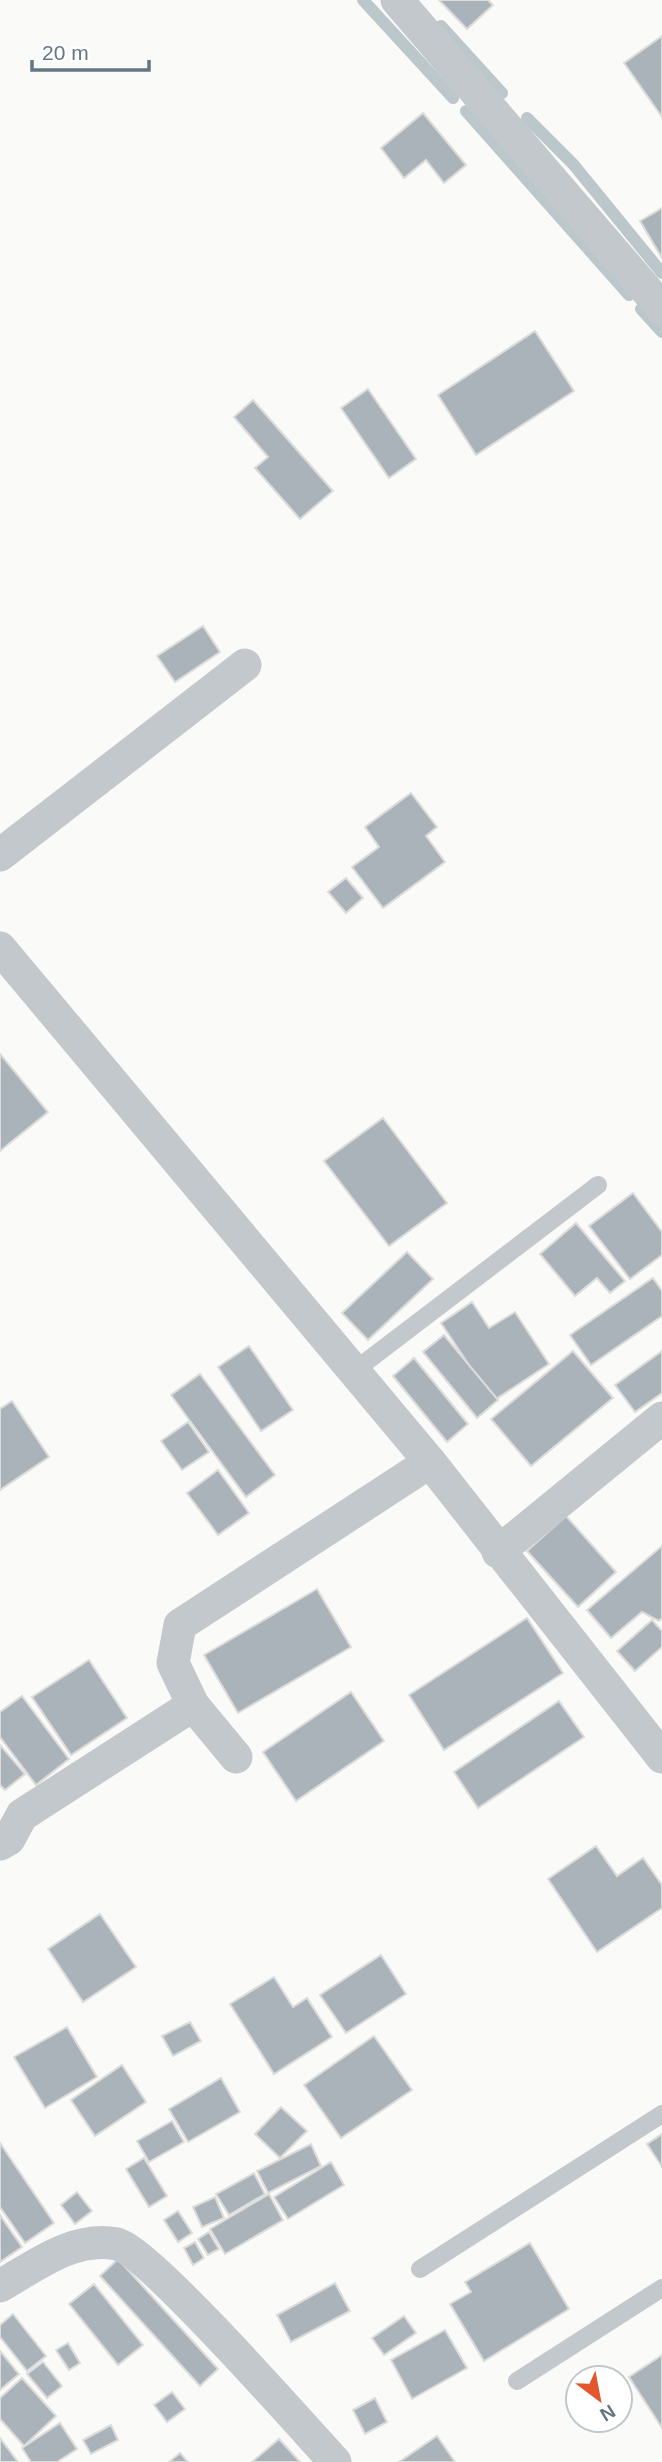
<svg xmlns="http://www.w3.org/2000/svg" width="662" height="2462" font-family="Arial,sans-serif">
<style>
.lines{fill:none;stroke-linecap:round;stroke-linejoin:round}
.stream{stroke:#bbc7cb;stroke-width:12}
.building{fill:#aab3b9;stroke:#dcdcda;stroke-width:2}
.lane{stroke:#c3c8cc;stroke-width:18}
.street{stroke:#c3c8cc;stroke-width:33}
</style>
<rect width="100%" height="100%" fill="#fafaf8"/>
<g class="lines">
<g class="stream">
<path d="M363,0L453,98"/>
<path d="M441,26L502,93"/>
<path d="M466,111L629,295"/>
<path d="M527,118L573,164L662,273"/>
<path d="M641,309L662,332"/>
</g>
</g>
<g class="building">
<path d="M439,0H488L493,5L467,29Z"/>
<path d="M662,36V117L624,63Z"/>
<path d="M423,113L466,165L444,183L426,160L404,178L381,148Z"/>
<path d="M662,208V258L640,221Z"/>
<path d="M535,331L574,391L476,455L438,395Z"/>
<path d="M368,389L416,459L389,478L341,408Z"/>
<path d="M253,400L333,491L300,519L255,468L268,457L234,417Z"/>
<path d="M203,626L220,652L175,682L157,656Z"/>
<path d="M411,793L437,827L426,836L445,862L383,908L352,867L379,847L365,827Z"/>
<path d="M346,878L363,898L346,913L328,892Z"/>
<path d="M0,1054L48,1112L0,1151Z"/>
<path d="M383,1118L447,1203L389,1246L324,1161Z"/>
<path d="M633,1193L662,1232V1255L630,1279L589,1226Z"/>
<path d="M576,1223L625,1281L610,1293L597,1278L575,1296L540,1254Z"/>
<path d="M407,1252L433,1279L368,1340L342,1313Z"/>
<path d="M653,1278L662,1291V1316L591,1365L570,1335Z"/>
<path d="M472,1302L489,1328L515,1312L549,1364L493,1401L441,1323Z"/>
<path d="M444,1335L498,1400L477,1418L423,1352Z"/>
<path d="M249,1346L293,1410L261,1431L218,1367Z"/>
<path d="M573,1351L613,1398L531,1466L491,1419Z"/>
<path d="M662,1351V1393L635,1412L615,1385Z"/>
<path d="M414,1358L468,1424L447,1442L393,1376Z"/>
<path d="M200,1374L275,1475L246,1497L171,1395Z"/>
<path d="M12,1401L49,1457L0,1490V1409Z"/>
<path d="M188,1422L209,1452L182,1470L161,1441Z"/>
<path d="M218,1470L249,1513L218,1535L187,1493Z"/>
<path d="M566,1516L616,1572L578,1607L527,1551Z"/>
<path d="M662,1546V1618L659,1621L642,1612L611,1638L587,1610Z"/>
<path d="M317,1589L351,1647L238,1713L204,1655Z"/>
<path d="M527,1618L563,1673L444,1750L409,1695Z"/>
<path d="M652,1620L662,1631V1647L635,1671L617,1651Z"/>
<path d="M89,1660L127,1718L71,1755L32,1697Z"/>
<path d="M351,1692L384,1741L296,1801L263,1752Z"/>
<path d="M22,1696L69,1759L36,1785L0,1737V1712Z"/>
<path d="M559,1701L584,1737L478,1808L454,1772Z"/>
<path d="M0,1745L25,1774L5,1790L0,1785Z"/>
<path d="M596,1846L617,1876L643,1858L662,1885V1908L597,1952L548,1879Z"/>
<path d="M100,1914L136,1967L83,2002L48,1949Z"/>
<path d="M381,1955L406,1994L346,2033L320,1995Z"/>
<path d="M274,1977L293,2007L307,1998L332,2037L274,2074L230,2004Z"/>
<path d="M190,2022L201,2041L173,2056L162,2036Z"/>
<path d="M67,2027L97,2077L45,2108L14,2057Z"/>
<path d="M374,2036L412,2090L341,2138L304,2085Z"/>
<path d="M122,2065L146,2102L95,2136L71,2100Z"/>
<path d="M221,2078L240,2112L188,2142L169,2109Z"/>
<path d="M281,2107L307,2131L280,2158L255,2134Z"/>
<path d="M172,2121L184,2142L149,2162L137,2141Z"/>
<path d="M662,2134V2167L647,2144Z"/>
<path d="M0,2143L54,2223L25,2243L0,2207Z"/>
<path d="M311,2144L321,2166L268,2193L257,2171Z"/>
<path d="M144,2158L167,2196L149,2207L126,2169Z"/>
<path d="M331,2162L344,2185L288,2219L274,2197Z"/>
<path d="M254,2173L265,2194L229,2215L216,2194Z"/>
<path d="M77,2192L92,2211L75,2224L61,2205Z"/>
<path d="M269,2194L283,2220L225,2254L210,2229Z"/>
<path d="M215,2197L224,2218L202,2227L193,2207Z"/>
<path d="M178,2211L192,2233L178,2242L164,2220Z"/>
<path d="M0,2215L22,2247L0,2262Z"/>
<path d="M209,2232L219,2249L208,2255L198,2239Z"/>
<path d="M195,2242L204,2258L193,2265L184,2248Z"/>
<path d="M530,2243L569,2309L484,2361L450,2304L471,2292L465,2282Z"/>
<path d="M118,2259L218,2369L200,2386L100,2276Z"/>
<path d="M335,2283L350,2311L291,2342L277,2315Z"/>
<path d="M94,2284L143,2345L118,2365L69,2304Z"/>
<path d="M13,2314L46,2356L27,2371L0,2337V2325Z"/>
<path d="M404,2316L416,2333L384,2355L372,2338Z"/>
<path d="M445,2330L467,2368L412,2399L391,2360Z"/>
<path d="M68,2343L80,2363L69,2370L56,2350Z"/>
<path d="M0,2351L19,2374L0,2390Z"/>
<path d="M662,2355V2428L629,2377Z"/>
<path d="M43,2362L62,2386L47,2398L27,2374Z"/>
<path d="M22,2378L56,2416L24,2446L0,2419V2398Z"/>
<path d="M172,2392L185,2409L167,2422L154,2405Z"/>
<path d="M375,2398L387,2422L365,2434L353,2410Z"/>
<path d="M60,2423L77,2449L57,2462H31L22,2448Z"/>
<path d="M111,2425L118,2440L91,2454L83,2440Z"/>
<path d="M437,2436L455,2462H399Z"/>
<path d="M0,2438L18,2462H0Z"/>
<path d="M279,2439L300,2462H252Z"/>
<path d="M180,2453L188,2462H169Z"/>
</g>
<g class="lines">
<g class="lane">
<path d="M354,1371L598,1185"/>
<path d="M420,2269L662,2114"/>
<path d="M517,2381L662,2288"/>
</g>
<g class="street">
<path d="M397,0L662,308"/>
<path d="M0,855L245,665"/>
<path d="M0,948L430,1462L662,1757"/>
<path d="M498,1552L662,1418"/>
<path d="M236,1757L193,1705L173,1663L180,1625L430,1462"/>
<path d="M0,1844L9,1839L22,1815L193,1705"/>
<path d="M0,2286C35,2266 75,2235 117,2244C149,2252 303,2427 335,2462"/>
</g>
</g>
<g transform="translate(599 2399) rotate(148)"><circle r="33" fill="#ffffff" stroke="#c1c8cd" stroke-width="2"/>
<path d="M0-5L12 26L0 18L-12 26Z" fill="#e4572e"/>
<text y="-10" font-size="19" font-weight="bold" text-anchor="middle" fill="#657683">N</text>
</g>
<path d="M32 60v10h117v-10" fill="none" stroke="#657683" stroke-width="3.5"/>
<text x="42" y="60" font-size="21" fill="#657683" stroke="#ffffff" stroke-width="5" paint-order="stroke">20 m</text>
</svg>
